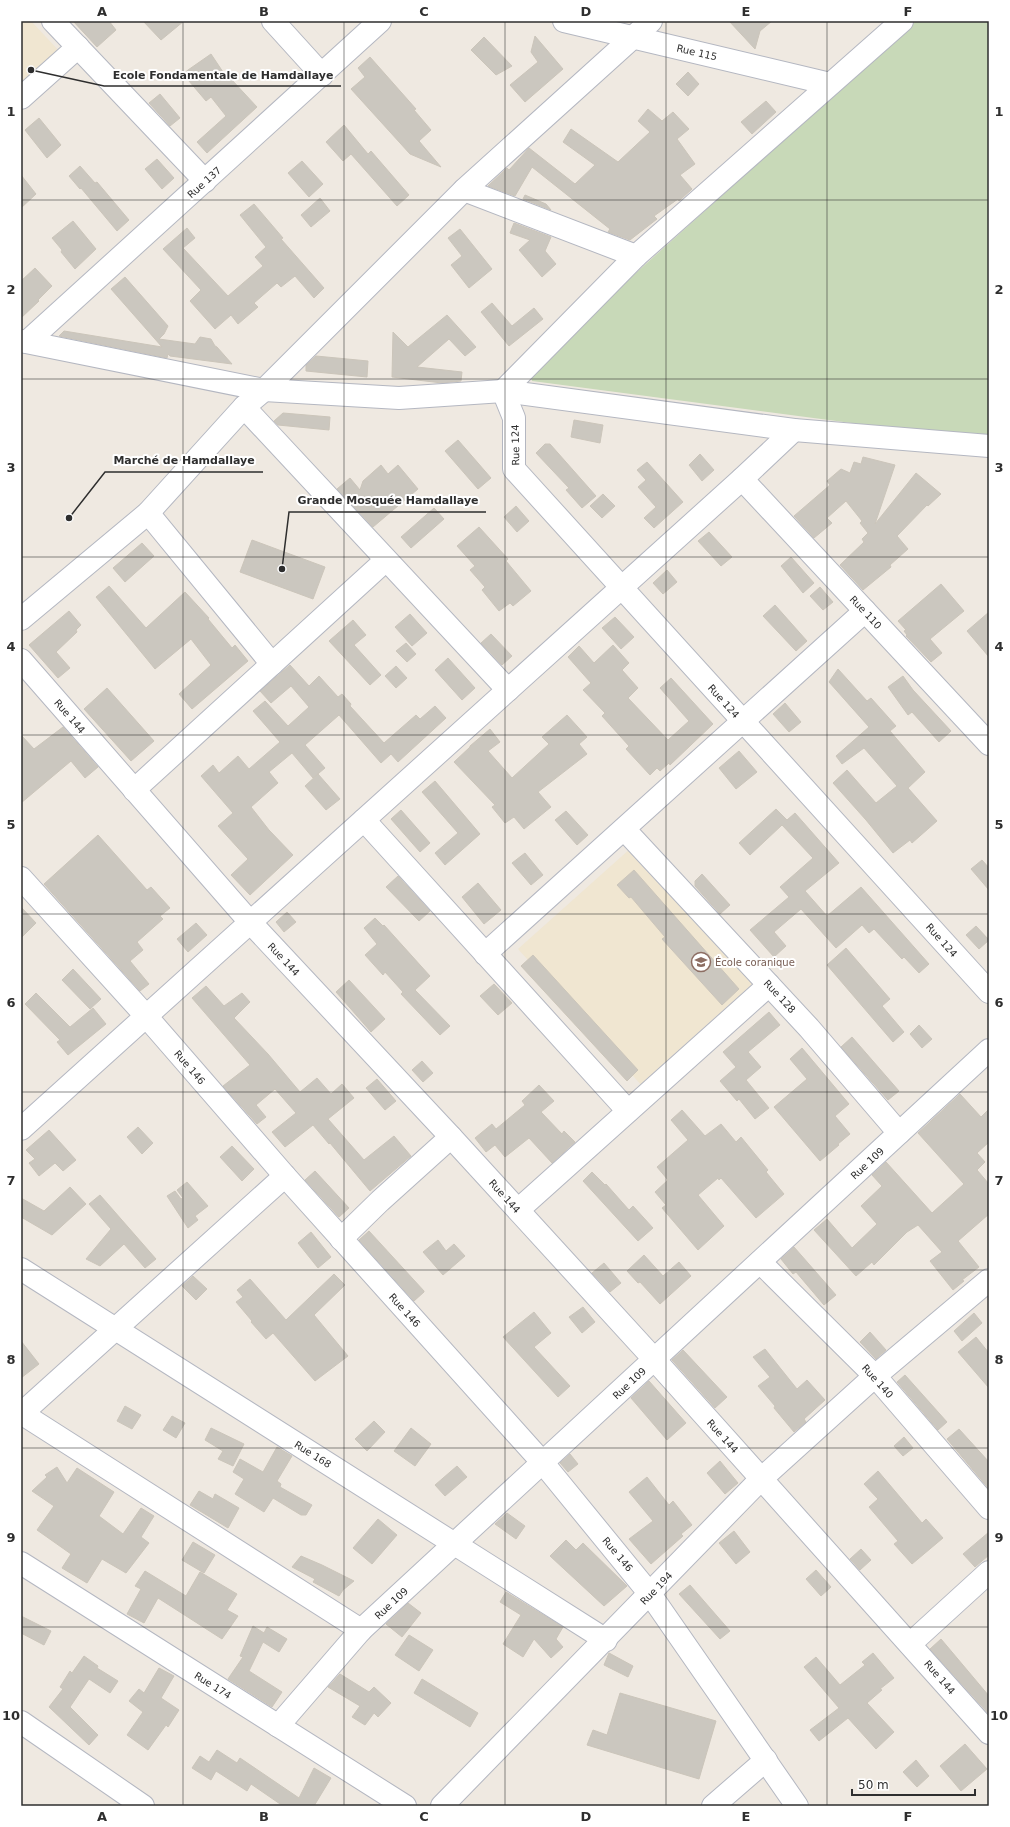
<svg xmlns="http://www.w3.org/2000/svg" width="1010" height="1827" font-family="'DejaVu Sans',sans-serif">
<style>
.education{fill:#f0e6d1}
.cemetery{fill:#c8d9b8}
.building{fill:#cbc7bf;stroke:#cbc5ba}
.lines{fill:none;stroke-linecap:round;stroke-linejoin:round}
.minor-casing{stroke:#b4b7c1;stroke-width:24}
.minor{stroke:#fff;stroke-width:22}
.grid{fill:none;stroke:#2e2e2e;stroke-width:1;stroke-opacity:0.55}
.labels{text-anchor:middle;stroke-width:4;stroke-linejoin:round;paint-order:stroke}
.street-label{font-size:10px;fill:#2e2e2e;stroke:#fff}
.education-label{font-size:10px;fill:#785e54;stroke:#fff;text-anchor:start}
.leader{fill:none;stroke:#2e2e2e;stroke-width:1.5}
.callout-dot{fill:#2e2e2e;stroke:#fff;stroke-width:1.5}
.callout-label{font-size:11px;text-anchor:middle;font-weight:bold;fill:#2e2e2e;stroke:#fff;stroke-width:4;stroke-linejoin:round;paint-order:stroke}
.neatline{fill:none;stroke:#2e2e2e;stroke-width:1.5}
.grid-label{font-size:13px;text-anchor:middle;font-weight:bold;fill:#2e2e2e}
</style>
<rect width="100%" height="100%" fill="#efe9e1"/>
<g class="education">
<path d="M21,21H31L61,53L21,88Z"/>
<path d="M631,848L757,987L644,1088L518,949Z"/>
</g>
<path class="cemetery" d="M916,21H989V441L532,381L529,369Z"/>
<g class="building">
<path d="M73,21H109L116,30L97,47Z"/>
<path d="M143,21H184L161,40Z"/>
<path d="M729,21H772L760,31L755,49Z"/>
<path d="M535,36L563,69L525,102L510,85L538,62L531,52Z"/>
<path d="M484,37L512,66L496,75L471,50Z"/>
<path d="M211,54L229,81L231,79L257,107L207,153L197,142L226,116L211,97L206,101L183,74L188,70Z"/>
<path d="M370,57L416,109L414,110L431,130L419,141L441,167L410,154L351,89L365,77L358,68Z"/>
<path d="M688,72L699,84L688,96L676,84Z"/>
<path d="M160,94L180,118L170,126L149,103Z"/>
<path d="M766,101L776,112L752,134L741,122Z"/>
<path d="M648,109L662,121L673,112L689,129L677,139L695,164L680,175L692,189L679,201L678,199L654,216L657,219L630,240L608,232L610,229L532,167L515,196L488,186L507,168L509,170L529,148L575,184L595,165L563,142L571,129L618,162L650,132L638,121Z"/>
<path d="M39,118L61,145L47,158L25,130Z"/>
<path d="M344,125L368,154L371,151L409,195L397,206L351,154L343,161L326,142Z"/>
<path d="M157,159L174,178L162,189L145,169Z"/>
<path d="M302,161L323,184L309,197L288,173Z"/>
<path d="M80,166L95,183L97,182L129,220L117,231L81,188L80,189L69,176Z"/>
<path d="M21,175L36,194L21,208Z"/>
<path d="M525,195L546,204L551,210L523,199Z"/>
<path d="M320,198L330,211L311,227L301,215Z"/>
<path d="M254,204L283,238L281,239L324,288L314,298L295,276L281,287L277,283L254,303L258,307L238,324L231,315L215,329L190,301L201,290L163,249L187,228L195,238L183,248L228,296L263,266L255,257L266,247L240,215Z"/>
<path d="M73,221L96,249L75,269L61,252L62,250L52,238Z"/>
<path d="M514,223L551,237L545,251L556,264L542,277L519,250L530,240L510,233Z"/>
<path d="M460,229L492,269L469,288L451,265L462,256L448,238Z"/>
<path d="M35,268L52,286L38,300L39,301L21,318V281Z"/>
<path d="M125,277L168,326L164,334L159,339L195,344L200,337L211,339L215,346L217,347L232,364L170,356L168,354L167,358L59,336L64,331L162,347L111,289Z"/>
<path d="M492,303L512,326L534,308L543,319L509,346L481,312Z"/>
<path d="M447,315L476,347L465,356L449,339L417,367L462,372L461,381L442,383L392,377L393,332L408,347Z"/>
<path d="M316,356L368,361L367,377L306,371V365Z"/>
<path d="M283,413L330,417L329,430L278,425L274,421Z"/>
<path d="M574,420L603,425L600,443L571,437Z"/>
<path d="M458,440L491,478L478,489L445,451Z"/>
<path d="M545,444H550L596,496L582,508L566,490L569,488L536,453Z"/>
<path d="M700,454L714,470L702,481L689,465Z"/>
<path d="M863,457L895,465L875,524L916,473L941,494L928,506L927,505L897,536L908,549L890,565L891,567L863,590L840,565L864,542L862,539L868,533L860,523L862,521L846,501L827,518L832,523L814,538L794,516L830,485L827,481L841,469L850,473L854,462L861,464Z"/>
<path d="M647,462L683,502L654,528L644,518L656,507L638,487L646,480L637,470Z"/>
<path d="M381,465L388,474L398,465L418,489L373,527L337,489L350,478L360,490L363,481Z"/>
<path d="M603,494L615,506L602,518L590,506Z"/>
<path d="M516,506L529,521L517,532L504,517Z"/>
<path d="M434,508L444,519L411,548L401,537Z"/>
<path d="M479,527L508,559L506,561L531,591L513,606L510,603L499,611L482,590L485,587L470,570L475,566L457,546Z"/>
<path d="M709,532L732,557L721,566L698,541Z"/>
<path d="M252,540L325,567L313,599L240,572Z"/>
<path d="M142,543L154,556L125,582L113,568Z"/>
<path d="M791,557L814,583L803,593L781,566Z"/>
<path d="M667,570L677,582L663,594L653,583Z"/>
<path d="M941,584L964,611L930,639L942,653L931,662L906,636L907,635L904,631L906,630L898,621Z"/>
<path d="M109,586L146,628L185,592L209,618L208,619L232,648L235,645L248,661L192,709L179,694L211,665L191,639L155,669L96,597Z"/>
<path d="M820,587L833,602L823,610L810,596Z"/>
<path d="M775,605L807,641L796,651L763,616Z"/>
<path d="M69,611L81,625L76,630L77,632L56,652L70,668L58,678L29,645Z"/>
<path d="M989,612V657L967,631Z"/>
<path d="M410,614L427,633L412,646L395,627Z"/>
<path d="M615,617L634,637L621,649L602,628Z"/>
<path d="M353,620L366,635L354,645L381,675L370,685L329,641Z"/>
<path d="M491,634L512,656L502,665L481,643Z"/>
<path d="M406,643L416,654L407,662L396,651Z"/>
<path d="M613,645L629,663L622,670L638,688L628,698L668,740L689,721L660,688L671,678L713,724L670,765L669,763L660,771L657,768L650,775L626,749L629,746L602,716L605,713L583,690L591,683L568,657L579,646L594,663Z"/>
<path d="M448,658L475,688L462,700L435,670Z"/>
<path d="M290,665L309,686L319,676L338,697L342,694L351,704L350,706L384,743L416,715L420,719L435,706L446,718L398,762L391,754L381,763L339,715L305,745L325,768L313,778L292,753L269,772L278,783L251,807L269,830L293,855L250,895L231,875L248,859L218,826L233,813L201,776L213,765L219,773L238,756L249,769L280,742L253,711L265,701L288,726L309,707L291,686L271,703L260,691Z"/>
<path d="M396,666L407,678L396,688L385,676Z"/>
<path d="M838,669L867,701L871,698L896,726L890,731L925,772L908,788L937,821L912,843L910,840L893,853L866,820L833,783L847,770L876,803L897,786L864,748L842,764L836,756L869,727L829,682Z"/>
<path d="M903,676L913,690L951,731L939,742L912,712L908,715L888,687Z"/>
<path d="M107,688L154,741L131,761L84,709Z"/>
<path d="M785,703L801,722L789,732L773,714Z"/>
<path d="M567,715L587,737L579,744L587,754L538,792L551,807L524,829L514,817L505,823L492,807L495,805L454,762L470,747V746L490,729L500,742L488,751L512,778L549,744L542,737Z"/>
<path d="M63,727L98,767L85,778L71,761L21,803V735L34,749Z"/>
<path d="M739,751L757,772L736,789L719,768Z"/>
<path d="M318,774L340,799L326,810L305,786Z"/>
<path d="M435,781L480,834L445,865L435,853L458,833L422,792Z"/>
<path d="M776,809L787,820L795,813L839,863L805,891L827,916L861,887L929,964L919,973L904,957L902,959L874,929L869,933L862,925L836,948L801,909L774,932L786,946L774,957L750,930L789,897L780,887L813,858L782,825L750,855L739,843Z"/>
<path d="M401,810L430,843L420,852L391,819Z"/>
<path d="M566,811L588,835L577,845L555,820Z"/>
<path d="M98,835L147,890L151,887L170,908L160,916L163,919L137,942L143,950L130,961L149,984L140,991L44,884Z"/>
<path d="M525,853L543,875L531,885L512,863Z"/>
<path d="M982,860L989,868V890L971,869Z"/>
<path d="M634,870L739,989L722,1005L662,939L665,937L631,897L629,898L617,885Z"/>
<path d="M702,874L730,905L720,914L695,886V881Z"/>
<path d="M398,876L430,911L419,921L386,887Z"/>
<path d="M478,883L501,910L484,924L462,897Z"/>
<path d="M21,907L36,923L21,938Z"/>
<path d="M287,912L296,922L284,932L276,922Z"/>
<path d="M375,918L383,926L384,925L430,976L415,990L450,1026L440,1035L401,994L403,992L385,972L383,975L365,955L377,944L364,928Z"/>
<path d="M196,923L207,935L188,952L177,939Z"/>
<path d="M976,926L989,940L979,949L966,935Z"/>
<path d="M846,948L890,999L882,1006L904,1032L893,1042L827,965Z"/>
<path d="M533,955L638,1070L627,1081L521,966Z"/>
<path d="M73,969L101,999L90,1009L62,980Z"/>
<path d="M349,980L385,1019L371,1032L336,992Z"/>
<path d="M494,984L512,1003L498,1015L480,996Z"/>
<path d="M206,986L224,1006L242,993L250,1002L234,1018L268,1054L300,1092L317,1078L331,1094L342,1084L354,1098L328,1119L364,1160L394,1136L411,1156L370,1191L330,1143L329,1144L313,1125L285,1147L272,1132L296,1113L275,1089L256,1105L266,1117L257,1124L223,1086L250,1065L192,998Z"/>
<path d="M36,993L70,1027L93,1008L106,1024L68,1055L57,1042L60,1040L25,1004Z"/>
<path d="M769,1012L780,1025L748,1052L761,1067L746,1080L769,1108L755,1119L739,1099L737,1101L720,1081L736,1067L723,1052Z"/>
<path d="M919,1025L932,1039L922,1048L910,1034Z"/>
<path d="M852,1037L899,1091L888,1100L841,1047Z"/>
<path d="M802,1048L849,1104L835,1116L850,1134L838,1144L839,1145L820,1161L774,1107L807,1079L790,1059Z"/>
<path d="M422,1061L433,1073L423,1082L412,1070Z"/>
<path d="M377,1079L396,1101L385,1110L366,1088Z"/>
<path d="M539,1085L554,1101L541,1112L562,1134L564,1131L575,1142L552,1163L529,1138L505,1157L495,1145L486,1152L475,1138L492,1124L496,1129L525,1105L522,1101Z"/>
<path d="M960,1094L981,1117L989,1109V1142L977,1153L985,1162L977,1170L989,1184V1214L958,1241L979,1267L962,1280L964,1281L953,1290L930,1261L942,1252L918,1225L907,1232L874,1265L872,1262L856,1276L814,1230L827,1219L852,1248L877,1224L861,1206L882,1186L872,1175L886,1162L932,1213L964,1184L918,1133Z"/>
<path d="M682,1110L705,1136L721,1124L736,1142L741,1137L768,1170L766,1172L784,1194L756,1218L721,1178L719,1180L718,1178L698,1195L724,1226L698,1250L662,1208L666,1205L655,1192L668,1180L657,1167L688,1140L671,1120Z"/>
<path d="M138,1127L153,1143L142,1154L127,1137Z"/>
<path d="M49,1130L76,1160L63,1171L55,1163L39,1176L29,1163L35,1159L26,1150Z"/>
<path d="M232,1146L254,1169L242,1181L220,1157Z"/>
<path d="M315,1171L349,1208L339,1217L305,1180Z"/>
<path d="M592,1172L605,1185L606,1184L629,1210L633,1206L653,1228L638,1241L583,1181Z"/>
<path d="M187,1182L208,1206L195,1216L198,1220L188,1228L167,1196L175,1191L181,1199L183,1198L177,1190Z"/>
<path d="M70,1187L86,1204L52,1235L21,1217V1198L44,1211Z"/>
<path d="M100,1195L156,1259L145,1268L124,1244L100,1266L86,1259L111,1229L89,1204Z"/>
<path d="M369,1231L424,1291V1292L414,1301L359,1240Z"/>
<path d="M311,1232L331,1257L318,1268L298,1243Z"/>
<path d="M438,1240L446,1251L454,1244L465,1256L443,1275L423,1252Z"/>
<path d="M794,1247L836,1295L824,1305L796,1272L793,1274L781,1259Z"/>
<path d="M644,1255L663,1276L679,1262L691,1276L660,1304L640,1282L638,1283L627,1271Z"/>
<path d="M604,1263L621,1283L610,1292L592,1273Z"/>
<path d="M334,1274L345,1285L314,1315L348,1356L315,1381L273,1333L266,1339L251,1322L252,1321L236,1302L243,1297L237,1290L250,1279L286,1320Z"/>
<path d="M193,1276L207,1289L196,1300L182,1286Z"/>
<path d="M583,1307L595,1322L582,1333L569,1317Z"/>
<path d="M534,1312L551,1333L534,1347L570,1386L558,1397L503,1337Z"/>
<path d="M974,1313L982,1323L962,1341L954,1331Z"/>
<path d="M870,1332L886,1350L876,1359L860,1342Z"/>
<path d="M976,1337L989,1353V1388L958,1352Z"/>
<path d="M21,1341L39,1364L21,1378Z"/>
<path d="M765,1349L797,1389L807,1380L825,1400L804,1419L806,1422L794,1432L774,1408L775,1406L758,1386L770,1377L753,1357Z"/>
<path d="M683,1350L727,1397L715,1408L672,1360Z"/>
<path d="M905,1375L947,1422L938,1430L897,1382Z"/>
<path d="M649,1381L686,1423L667,1440L631,1398Z"/>
<path d="M125,1406L141,1415L132,1429L117,1421Z"/>
<path d="M172,1416L185,1423L176,1438L163,1430Z"/>
<path d="M374,1421L385,1432L367,1451L355,1439Z"/>
<path d="M211,1428L244,1444L233,1466L218,1459L223,1451L205,1440Z"/>
<path d="M411,1428L431,1444L415,1466L394,1451Z"/>
<path d="M959,1429L989,1462V1489L947,1439Z"/>
<path d="M904,1437L913,1448L903,1456L894,1446Z"/>
<path d="M277,1447L292,1456L277,1481L281,1484L280,1487L312,1505L306,1515H301L273,1498L264,1512L235,1494L244,1479L233,1472L240,1459L263,1472Z"/>
<path d="M570,1454L578,1464L568,1472L560,1463Z"/>
<path d="M720,1461L738,1483L725,1494L707,1473Z"/>
<path d="M457,1466L467,1477L445,1496L435,1485Z"/>
<path d="M57,1467L67,1483L77,1468L114,1492L99,1516L123,1534L141,1508L154,1516L141,1537L149,1543L126,1573L102,1559L87,1583L62,1568L71,1554L37,1530L54,1506L32,1491L47,1477L45,1475Z"/>
<path d="M878,1471L922,1523L926,1519L943,1538L912,1564L894,1544L898,1541L869,1507L878,1499L864,1484Z"/>
<path d="M647,1477L669,1505L673,1501L692,1525L681,1534L683,1536L651,1564L629,1539L653,1521L629,1492Z"/>
<path d="M199,1491L213,1499L215,1494L239,1508L228,1528L190,1505Z"/>
<path d="M507,1513L525,1526L516,1539L495,1524Z"/>
<path d="M378,1519L397,1535L372,1564L353,1548Z"/>
<path d="M734,1531L750,1552L736,1564L719,1543Z"/>
<path d="M989,1532V1555L975,1567L963,1554Z"/>
<path d="M566,1540L576,1550L583,1543L627,1586L604,1606L550,1556Z"/>
<path d="M193,1542L215,1555L204,1573L182,1560Z"/>
<path d="M861,1549L871,1560L860,1570L850,1559Z"/>
<path d="M301,1556L322,1565L354,1581L343,1590L339,1596L313,1582L315,1579L292,1567Z"/>
<path d="M816,1570L831,1587L821,1596L806,1579Z"/>
<path d="M145,1571L186,1596L200,1572L237,1594L227,1610L238,1616L222,1639L158,1598L144,1623L127,1614L141,1589L135,1586Z"/>
<path d="M690,1585L730,1631L720,1639L679,1594Z"/>
<path d="M506,1592L563,1627L556,1639L563,1647L551,1658L534,1639L523,1657L503,1644L521,1615L500,1602Z"/>
<path d="M408,1603L421,1613L402,1637L386,1624Z"/>
<path d="M21,1616L51,1631L44,1645L21,1633Z"/>
<path d="M253,1626L264,1633L267,1627L287,1639L279,1652L263,1642L249,1671L282,1692L272,1707L228,1679L243,1657L240,1656Z"/>
<path d="M409,1635L433,1650L419,1671L395,1655Z"/>
<path d="M941,1639L989,1696V1714L930,1649Z"/>
<path d="M609,1653L633,1666L628,1677L604,1665Z"/>
<path d="M873,1653L894,1678L880,1689L882,1690L867,1703L894,1732L876,1749L848,1718L819,1741L810,1730L839,1708L804,1667L816,1657L840,1685L865,1665L862,1662Z"/>
<path d="M84,1656L98,1666L97,1668L118,1681L110,1693L89,1679L70,1707L98,1735L89,1745L49,1707L63,1689L60,1687L70,1671L72,1673Z"/>
<path d="M159,1668L174,1676L161,1698L179,1710L168,1727L166,1725L148,1750L127,1735L143,1712L129,1701L139,1689L144,1693Z"/>
<path d="M340,1674L369,1692L374,1687L391,1703L378,1717L374,1713L365,1725L352,1717L360,1706L328,1687Z"/>
<path d="M422,1679L478,1713L470,1727L414,1693Z"/>
<path d="M620,1693L716,1721L699,1779L587,1745L593,1730L607,1735Z"/>
<path d="M965,1744L987,1769L961,1791L940,1766Z"/>
<path d="M217,1750L237,1763L240,1758L299,1798L314,1768L331,1778L314,1806H283L251,1784L247,1791L216,1771L211,1780L192,1768L200,1756L209,1762Z"/>
<path d="M916,1760L929,1776L917,1787L903,1772Z"/>
</g>
<g class="lines">
<g class="minor-casing">
<g id="minor">
<path d="M53,21L205,181"/>
<path d="M273,21L322,75"/>
<path d="M564,21L830,84"/>
<path d="M902,21L636,256L503,391L514,418V469L989,992"/>
<path d="M21,98L78,47"/>
<path d="M464,190L636,256"/>
<path d="M21,341L264,390L399,398L503,391L794,430L989,446"/>
<path d="M27,342L380,21"/>
<path d="M244,407L508,690"/>
<path d="M742,479L989,744"/>
<path d="M148,513L272,664"/>
<path d="M21,619L148,513L244,407L264,390L464,190L651,21"/>
<path d="M21,660L250,922L451,1137L654,1359L989,1733"/>
<path d="M134,790L386,560"/>
<path d="M364,820L628,1111"/>
<path d="M624,829L809,1028L899,1133"/>
<path d="M21,878L146,1016L285,1176L543,1463L650,1594L797,1806"/>
<path d="M485,954L865,611"/>
<path d="M21,1129L742,479L794,430"/>
<path d="M518,1210L769,985"/>
<path d="M341,1239L380,1201L451,1137"/>
<path d="M760,1262L875,1376L989,1508"/>
<path d="M21,1269L606,1640"/>
<path d="M21,1413L361,1630"/>
<path d="M21,1414L285,1176"/>
<path d="M21,1563L405,1806"/>
<path d="M910,1644L989,1572"/>
<path d="M21,1722L143,1806"/>
<path d="M278,1726L361,1630L989,1050"/>
<path d="M442,1806L761,1479L875,1376L989,1280"/>
<path d="M713,1806L766,1760"/>
</g>
</g>
<use href="#minor" class="minor"/>
</g>
<path class="grid" d="M183,21V1806M344,21V1806M505,21V1806M666,21V1806M827,21V1806M21,200H989M21,379H989M21,557H989M21,735H989M21,914H989M21,1092H989M21,1270H989M21,1448H989M21,1627H989"/>
<defs>
<g id="school-ring" transform="scale(1)"><circle r="9.5" fill="#fff" stroke="#8d6e63" stroke-width="1.5"/><path d="M0-5L7-2L0 1L-7-2ZM-4 1L0 2.5L4 1V4Q0 6-4 4Z" fill="#8d6e63"/></g>
</defs>
<g fill-rule="evenodd">
<use href="#school-ring" x="701" y="962"/>
</g>
<g class="labels">
<g class="street-label">
<text transform="translate(697 52) rotate(13)" y="4">Rue 115</text>
<text transform="translate(204 182) rotate(-42)" y="4">Rue 137</text>
<text transform="translate(515 445) rotate(-91)" y="4">Rue 124</text>
<text transform="translate(866 612) rotate(47)" y="4">Rue 110</text>
<text transform="translate(724 701) rotate(48)" y="4">Rue 124</text>
<text transform="translate(70 716) rotate(49)" y="4">Rue 144</text>
<text transform="translate(942 940) rotate(48)" y="4">Rue 124</text>
<text transform="translate(284 959) rotate(47)" y="4">Rue 144</text>
<text transform="translate(780 996) rotate(47)" y="4">Rue 128</text>
<text transform="translate(190 1067) rotate(49)" y="4">Rue 146</text>
<text transform="translate(867 1163) rotate(-43)" y="4">Rue 109</text>
<text transform="translate(505 1196) rotate(48)" y="4">Rue 144</text>
<text transform="translate(405 1310) rotate(48)" y="4">Rue 146</text>
<text transform="translate(878 1381) rotate(48)" y="4">Rue 140</text>
<text transform="translate(629 1383) rotate(-43)" y="4">Rue 109</text>
<text transform="translate(723 1436) rotate(48)" y="4">Rue 144</text>
<text transform="translate(313 1454) rotate(32)" y="4">Rue 168</text>
<text transform="translate(618 1554) rotate(50)" y="4">Rue 146</text>
<text transform="translate(656 1588) rotate(-46)" y="4">Rue 194</text>
<text transform="translate(391 1603) rotate(-43)" y="4">Rue 109</text>
<text transform="translate(940 1677) rotate(49)" y="4">Rue 144</text>
<text transform="translate(213 1685) rotate(32)" y="4">Rue 174</text>
</g>
<g class="education-label">
<text x="715" y="966">École coranique</text>
</g>
</g>
<path class="leader" d="M31 70L104 86H341M69 518L105 472H263M282 569L289 512H486"/>
<g class="callout-dot">
<circle cx="31" cy="70" r="4"/>
<circle cx="69" cy="518" r="4"/>
<circle cx="282" cy="569" r="4"/>
</g>
<g class="callout-label">
<text x="223" y="79">Ecole Fondamentale de Hamdallaye</text>
<text x="184" y="464">Marché de Hamdallaye</text>
<text x="388" y="504">Grande Mosquée Hamdallaye</text>
</g>
<rect width="1010" height="1827" fill="none" stroke="#ffffff" stroke-width="44"/>
<path d="M852 1789v6h123v-6" fill="none" stroke="#2e2e2e" stroke-width="2"/>
<text x="858" y="1789" font-size="12" fill="#2e2e2e" stroke="#ffffff" stroke-width="3" paint-order="stroke">50 m</text>
<rect x="22" y="22" width="966" height="1783" class="neatline"/>
<g class="grid-label">
<text x="102" y="16">A</text>
<text x="264" y="16">B</text>
<text x="424" y="16">C</text>
<text x="586" y="16">D</text>
<text x="746" y="16">E</text>
<text x="908" y="16">F</text>
<text x="11" y="116">1</text>
<text x="999" y="116">1</text>
<text x="11" y="294">2</text>
<text x="999" y="294">2</text>
<text x="11" y="472">3</text>
<text x="999" y="472">3</text>
<text x="11" y="651">4</text>
<text x="999" y="651">4</text>
<text x="11" y="829">5</text>
<text x="999" y="829">5</text>
<text x="11" y="1007">6</text>
<text x="999" y="1007">6</text>
<text x="11" y="1185">7</text>
<text x="999" y="1185">7</text>
<text x="11" y="1364">8</text>
<text x="999" y="1364">8</text>
<text x="11" y="1542">9</text>
<text x="999" y="1542">9</text>
<text x="11" y="1720">10</text>
<text x="999" y="1720">10</text>
<text x="102" y="1821">A</text>
<text x="264" y="1821">B</text>
<text x="424" y="1821">C</text>
<text x="586" y="1821">D</text>
<text x="746" y="1821">E</text>
<text x="908" y="1821">F</text>
</g>
</svg>
